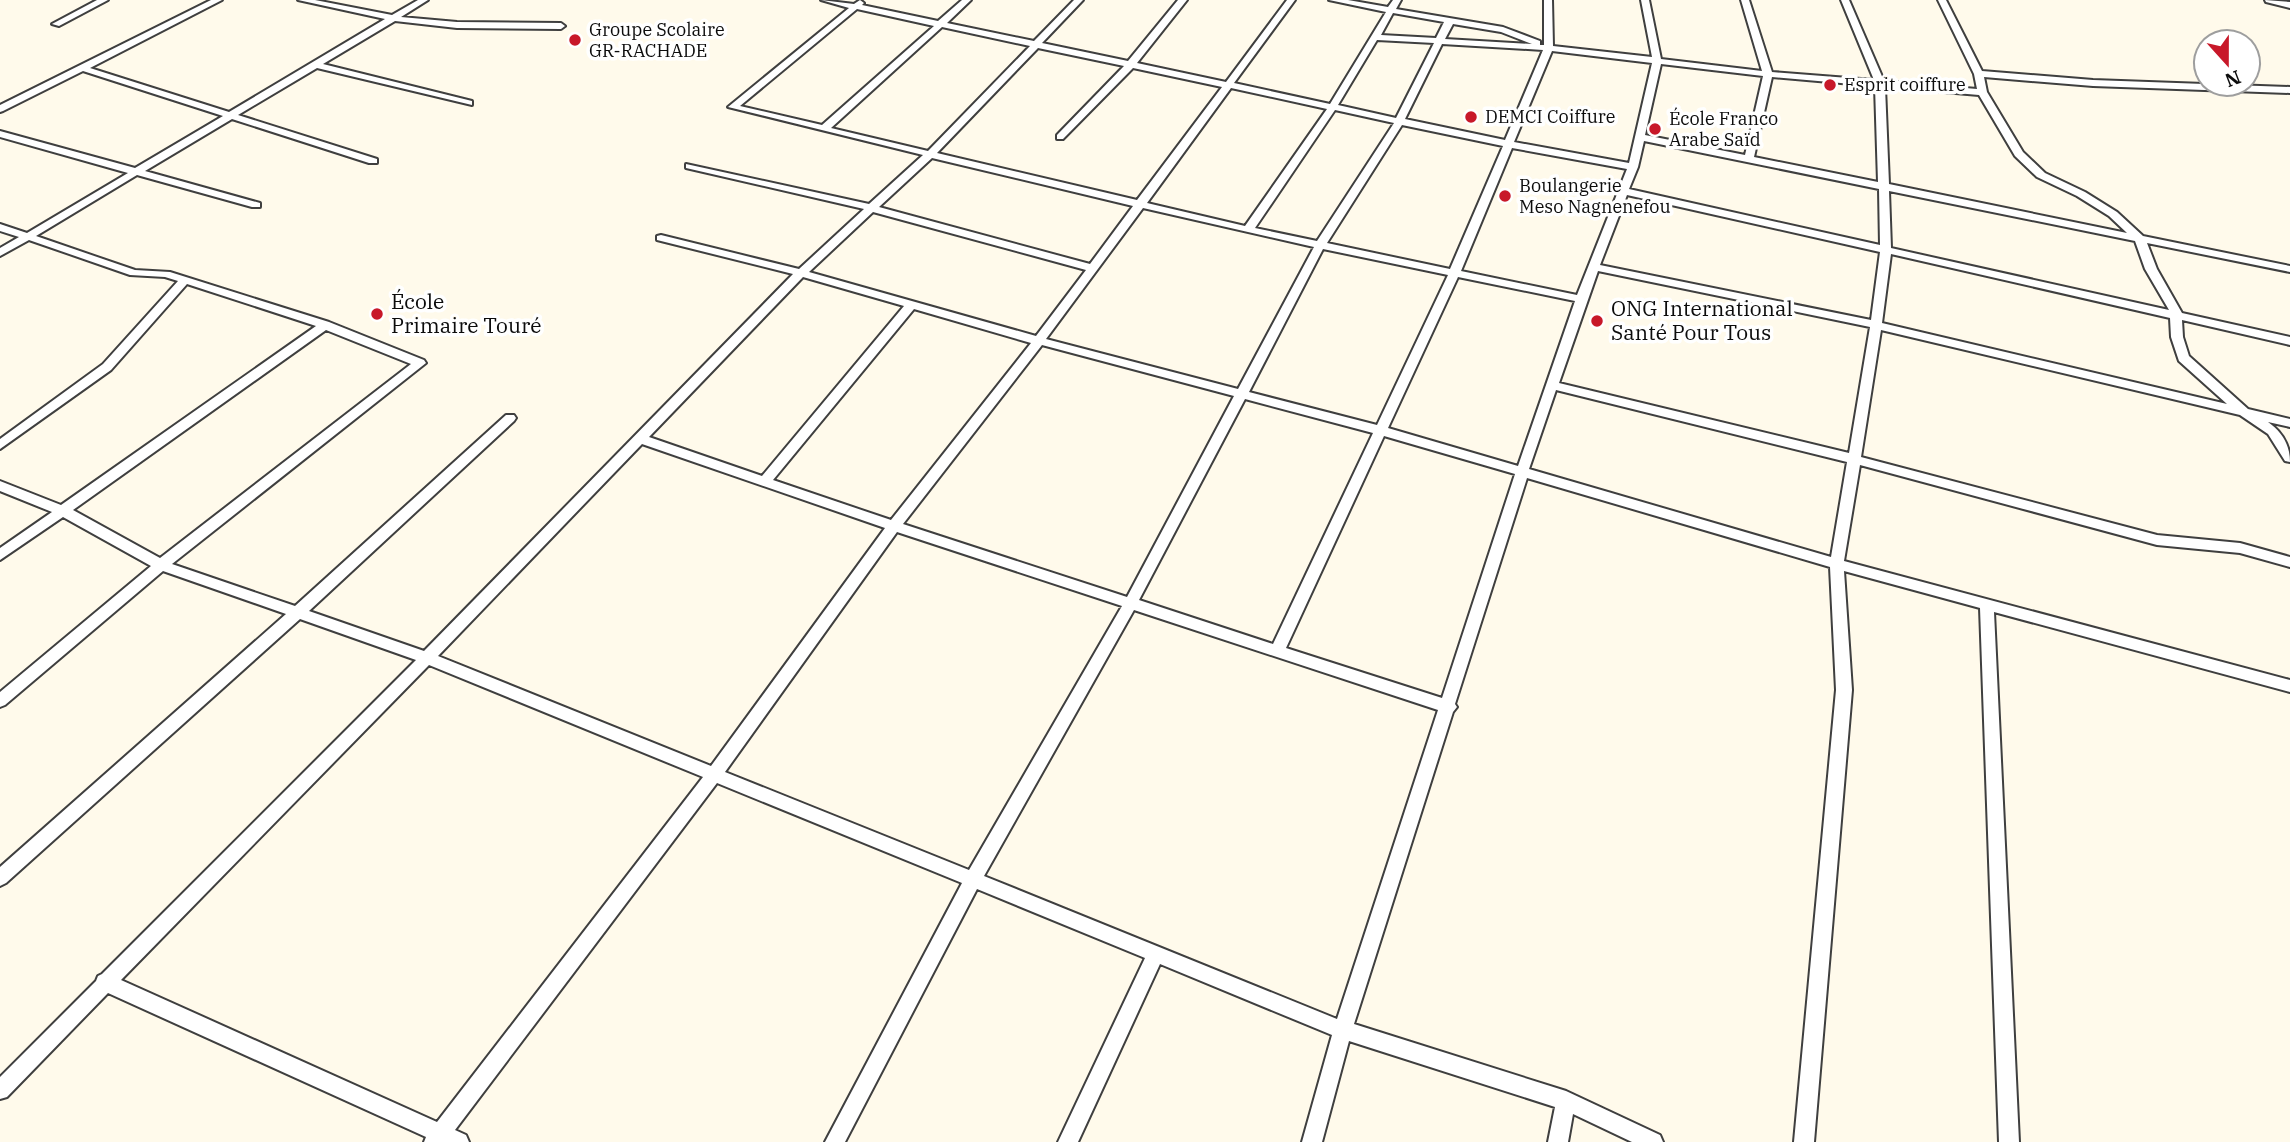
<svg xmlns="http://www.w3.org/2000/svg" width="2290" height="1142" font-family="'IBM Plex Serif',serif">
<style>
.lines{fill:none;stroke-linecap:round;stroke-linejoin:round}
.minor-casing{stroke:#3f3f3f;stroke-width:4}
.minor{fill:#fff;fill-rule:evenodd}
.poi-dot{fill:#c81829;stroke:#fff;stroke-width:2.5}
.labels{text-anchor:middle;stroke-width:7;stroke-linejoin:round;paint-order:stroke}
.far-poi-label{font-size:18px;fill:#0c0c0c;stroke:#fff;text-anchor:start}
.poi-label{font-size:21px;fill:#0c0c0c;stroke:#fff;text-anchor:start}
</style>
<rect width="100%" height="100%" fill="#fffaeb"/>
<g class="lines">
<g class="minor-casing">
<g id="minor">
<path d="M97,0H108L59,26L52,24Z"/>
<path d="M211,0H222L90,68L229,112L385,19L298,0H315L392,15L418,0H428L401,17L457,22L561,23L565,26L561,29L457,28L395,21L323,64L472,101V105L317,68L238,115L377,159V163H369L232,119L145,171L260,203V207H252L137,175L36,236L135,270L170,272L329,322L424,360L426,363L172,564L295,606L506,415H514L516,418L514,421L309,611L424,651L793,274L657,240V236L661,235L799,269L864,209L686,168V164L869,204L923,155L728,107L849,8L821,0L854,4L860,0L864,3L862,5L938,21L962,0H971L947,23L1034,41L1074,0H1083L1042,43L1128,61L1178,0H1187L1137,63L1226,82L1287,0H1295L1234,83L1330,104L1386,12L1329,0H1348L1388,7L1393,0H1401L1396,9L1503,27L1540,41V45H1544V0H1552L1553,46L1652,57L1641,0H1649L1661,59L1762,71L1741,0H1749L1772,72L1874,80L1841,0H1849L1884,81L1977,89L1974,74L1938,0H1946L1982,71L2093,80L2290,87V93L2093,86L1984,77L1987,92L2023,152L2045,173L2085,192L2117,212L2143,236L2290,266V272L2147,243L2157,269L2182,313L2290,337V345L2182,320L2183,337L2189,356L2248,409L2290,419V427L2268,422C2282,432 2290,445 2290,462L2285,461L2268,434L2240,415L1881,330L1861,457L2157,535L2240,543L2290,557V567L2240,553L2157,545L1860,465L1844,561L2290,680V692L1994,612L2019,1142H1999L1980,608L1844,571L1852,690L1814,1142H1794L1836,690L1830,567L1527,478L1455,704L1457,707L1453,712L1354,1024L1566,1091L1660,1135L1663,1142H1632L1573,1114L1568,1142H1548L1555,1107L1349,1041L1322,1142H1302L1332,1035L1160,964L1078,1142H1058L1145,958L977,889L845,1142H825L962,883L717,783L455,1130L466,1135L469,1142H424L426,1137L108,993L7,1097L0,1099V1077L96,981L98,976L102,974L416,660L300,619L6,883L0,886V867L286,614L163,571L5,705L0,707V692L151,566L63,517L0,560V548L52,512L0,491V481L61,505L316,326L187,284L111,370L0,449V439L103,364L178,281L165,277L130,275L29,240L0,256V248L19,237L0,231V224L27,233L128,173L0,137V131L135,168L223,116L83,71L3,111L0,112V105ZM857,9L934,26L822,125L740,106ZM1393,13L1444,22L1436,38L1381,35ZM1453,24L1501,32L1532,44L1445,39ZM942,27L1030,46L928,151L831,128ZM1377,40L1434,43L1396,118L1338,105ZM1442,44L1543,50L1505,140L1405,119ZM1038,48L1124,66L1057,135V139H1063L1133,68L1222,87L1137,200L937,153ZM1552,51L1652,63L1629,163L1514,142ZM1661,64L1763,76L1745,155L1645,135ZM1772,77L1875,86L1878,182L1754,157ZM1885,87L1979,95L2015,156L2037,177L2077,196L2109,216L2127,233L1889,184ZM1231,88L1327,109L1245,226L1147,203ZM1335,110L1394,123L1317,241L1255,228ZM1402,125L1503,146L1450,269L1327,243ZM1644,141L1879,189L1880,245L1629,189L1638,167ZM1512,148L1627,169L1577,295L1461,271ZM932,158L1133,206L1090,264L879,207ZM1889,191L2135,241L2145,269L2169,310L1891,248ZM1627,195L1880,252L1871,320L1600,265ZM1143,208L1314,247L1238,389L1046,339ZM873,212L1086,270L1036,336L809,272ZM1323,249L1448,275L1377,425L1249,392ZM1891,254L2170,318L2171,337L2179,361L2227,404L1882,323ZM1598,271L1870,327L1849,453L1559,383ZM803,277L904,306L762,476L649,437ZM1458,277L1575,301L1518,466L1388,428ZM914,309L1031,343L891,520L773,480ZM326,330L411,364L160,558L73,510ZM1042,345L1234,396L1127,597L903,524ZM1556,390L1847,462L1831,557L1529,469ZM1245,399L1373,433L1273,644L1139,600ZM1384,436L1515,474L1442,698L1286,648ZM642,444L885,528L711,766L438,656ZM897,532L1122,606L969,870L725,772ZM1134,610L1438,710L1337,1019L984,876ZM429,665L703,777L437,1122L121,980Z"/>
<path d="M2265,0L2290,2V8L2266,2Z"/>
</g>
</g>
<use href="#minor" class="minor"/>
</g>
<g class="poi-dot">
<circle cx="575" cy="40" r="7"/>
<circle cx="1830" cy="85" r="7"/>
<circle cx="1471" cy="117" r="7"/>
<circle cx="1655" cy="129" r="7"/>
<circle cx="1505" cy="196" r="7"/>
<circle cx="377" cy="314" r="7"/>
<circle cx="1597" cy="321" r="7"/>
</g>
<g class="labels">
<g class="far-poi-label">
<text x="589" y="36">Groupe Scolaire<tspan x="589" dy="21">GR-RACHADE</tspan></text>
<text x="1844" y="91">Esprit coiffure</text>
<text x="1485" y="123">DEMCI Coiffure</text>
<text x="1669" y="125">École Franco<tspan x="1669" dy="21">Arabe Saïd</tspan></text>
<text x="1519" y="192">Boulangerie<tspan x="1519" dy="21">Meso Nagnenefou</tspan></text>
</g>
<g class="poi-label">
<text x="391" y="309">École<tspan x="391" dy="24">Primaire Touré</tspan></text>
<text x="1611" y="316">ONG International<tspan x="1611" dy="24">Santé Pour Tous</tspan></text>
</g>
</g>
<g transform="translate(2227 63) rotate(159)"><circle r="33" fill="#ffffff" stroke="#9e9e9e" stroke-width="2"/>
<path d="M0-5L12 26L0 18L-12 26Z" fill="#c81829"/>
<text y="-10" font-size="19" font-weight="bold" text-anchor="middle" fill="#0c0c0c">N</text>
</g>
</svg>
